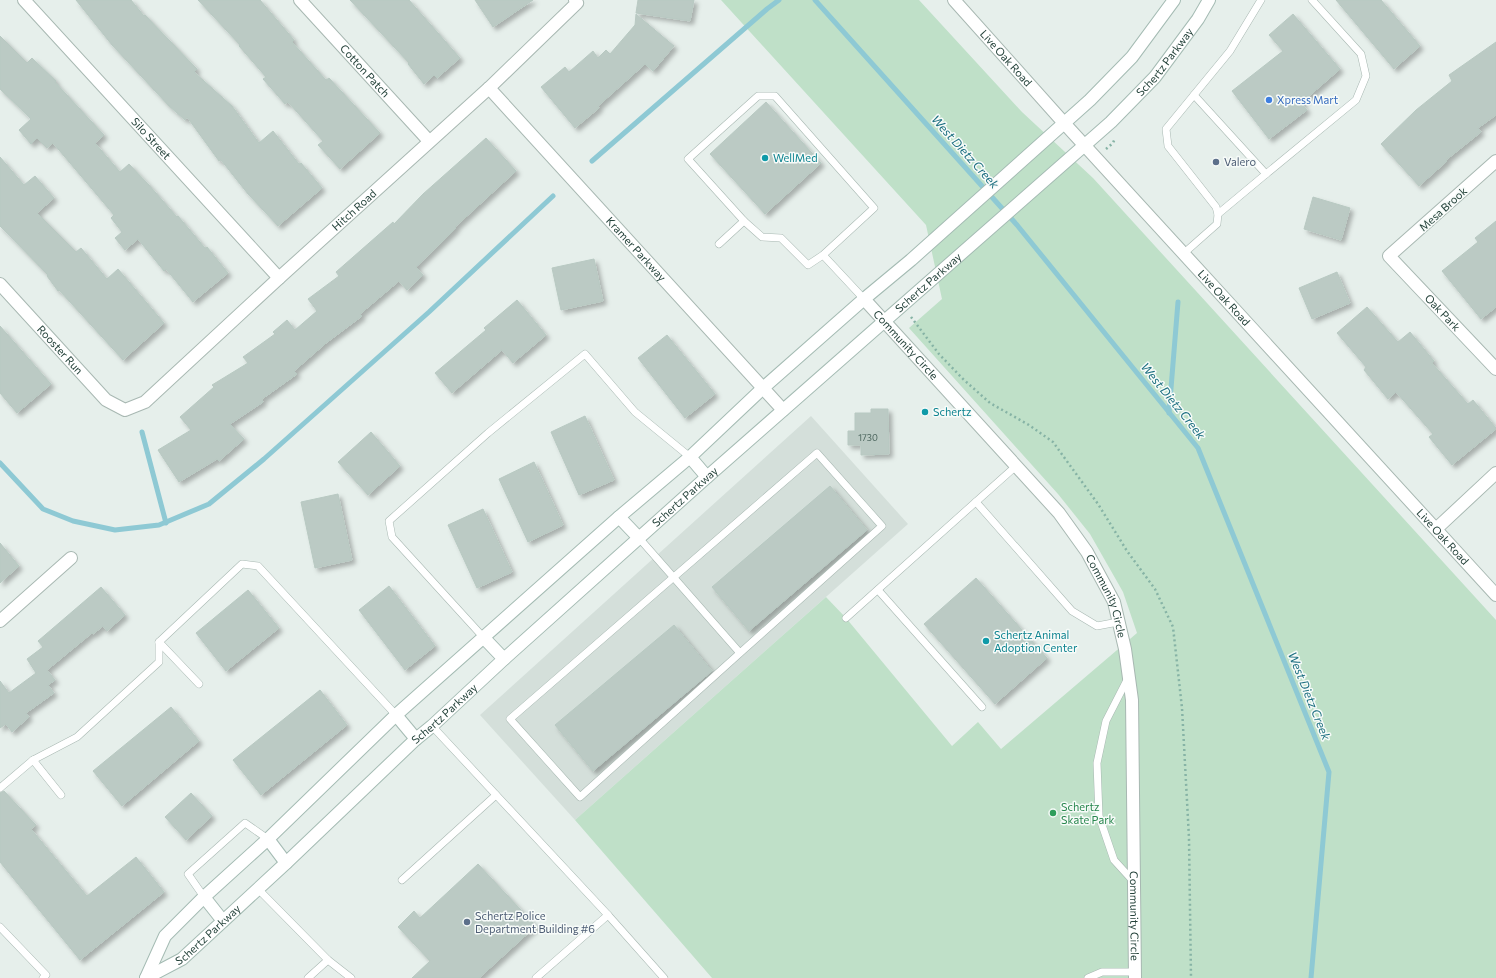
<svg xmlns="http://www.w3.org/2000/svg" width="1496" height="978" font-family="Commissioner,sans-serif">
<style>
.built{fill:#d4dfda}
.green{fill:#bfe0c8}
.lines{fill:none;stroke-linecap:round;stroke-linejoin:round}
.stream{stroke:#8ec9d4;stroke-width:5}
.building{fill:#bbcac4;stroke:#b8c9c2;filter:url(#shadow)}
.service-casing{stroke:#a8b8b2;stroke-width:8}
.minor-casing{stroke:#a8b8b2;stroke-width:14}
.tertiary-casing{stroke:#a8b8b2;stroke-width:14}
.secondary-casing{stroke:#a4bbb3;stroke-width:14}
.path{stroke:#86b3a5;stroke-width:2.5;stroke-dasharray:2 3;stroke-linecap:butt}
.service{stroke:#fff;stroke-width:7}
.minor{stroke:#fff;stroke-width:12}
.tertiary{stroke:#fff;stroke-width:12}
.secondary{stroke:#fff;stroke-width:12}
.shop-dot{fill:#3f7fe0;stroke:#f7fbf9;stroke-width:1.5}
.culture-dot{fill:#0f9aa8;stroke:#f7fbf9;stroke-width:1.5}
.service-dot{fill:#5c6f8a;stroke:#f7fbf9;stroke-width:1.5}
.leisure-dot{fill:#2e9e5b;stroke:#f7fbf9;stroke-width:1.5}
.labels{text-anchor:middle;stroke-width:3;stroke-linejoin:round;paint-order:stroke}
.number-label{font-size:9px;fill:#4a645c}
.street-label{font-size:11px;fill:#24423a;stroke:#f7fbf9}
.shop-label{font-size:11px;fill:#366cbe;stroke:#f7fbf9;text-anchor:start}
.culture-label{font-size:11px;fill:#0d838f;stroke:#f7fbf9;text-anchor:start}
.service-label{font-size:11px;fill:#4e5e75;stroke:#f7fbf9;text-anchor:start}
.leisure-label{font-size:11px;fill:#27864d;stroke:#f7fbf9;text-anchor:start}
.water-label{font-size:12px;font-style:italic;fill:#1c6f80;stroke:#f7fbf9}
</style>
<defs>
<filter id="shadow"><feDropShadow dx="3.5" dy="3.5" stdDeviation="2" flood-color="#0004"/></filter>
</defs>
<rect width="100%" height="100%" fill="#e6efeb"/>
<path class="built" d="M811,416L908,524L575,820L480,715Z"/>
<path class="green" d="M721,0H919L1022,112L1093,178L1496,620V978H712L575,820L826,597L846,618L952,746L978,722L1001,749L1137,633L1123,592L1090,534L1058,494L909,328L942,299L926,225Z"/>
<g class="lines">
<g class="stream">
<path d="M815,0L1017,225L1198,448L1329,772L1311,978"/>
<path d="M592,161L767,9L779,0"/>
<path d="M1169,413L1178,302"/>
<path d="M142,432L166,523"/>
<path d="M0,463L43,509L73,521L115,530L159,525L209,504L264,459L429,312L553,196"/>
</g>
</g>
<g class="building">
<path d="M76,0H131L144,16L145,15L197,69L194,72L232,106L259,143L273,131L299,164L301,163L322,188L278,226L248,194L221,160L219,161L187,117L185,120L169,106L112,45Z"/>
<path d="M198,0H260L294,40L292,42L326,80L329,78L380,133L340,169L318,145L323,141L288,102L285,104L263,79L266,77L239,46L240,45Z"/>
<path d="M350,0H409L460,58L437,78L434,75L424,84L408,64L409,63Z"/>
<path d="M475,0H533L493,27Z"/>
<path d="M638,0H694L690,21L636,13Z"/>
<path d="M1336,0H1381L1420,46L1394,69Z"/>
<path d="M636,14L674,46L653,71L645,64L598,106L599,108L575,128L541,87L565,67L569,72L593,51L598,58L606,50L610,54L635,25Z"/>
<path d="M1293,14L1340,69L1301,103L1307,110L1269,139L1232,91L1283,51L1269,35Z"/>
<path d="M0,36L27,63L32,58L56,81L55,82L104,135L95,143L120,172L129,164L149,185L177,217L178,216L205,248L207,247L228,273L193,302L166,269L164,271L138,239L125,250L115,238L122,232L111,218L114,215L53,143L47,148L37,138L31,144L19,130L31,119L0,89Z"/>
<path d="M1496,42V115L1478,128L1481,132L1446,160L1447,161L1419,186L1381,144L1416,110L1452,81L1449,75Z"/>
<path d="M766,102L821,163L765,214L710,154Z"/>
<path d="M486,138L516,171L455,227L456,228L416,267L423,275L407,290L399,281L360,314L362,316L326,343L294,371L297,374L262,399L263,402L230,424L244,439L219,461L217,459L179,482L158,450L191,430L180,417L214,387L212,385L248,363L243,357L275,334L273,332L287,320L295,330L317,311L308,299L339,276L336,272L393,222L394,224L423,194Z"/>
<path d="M0,157L24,185L35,176L54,198L37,213L76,252L81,248L107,279L118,269L164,323L123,360L59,290L58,291L47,276L48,275L0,226Z"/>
<path d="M1313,197L1350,208L1341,240L1304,229Z"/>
<path d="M1496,221V307L1481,319L1442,271L1478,242L1475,238Z"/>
<path d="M594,259L603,301L561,310L552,268Z"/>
<path d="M1337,272L1350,303L1312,319L1299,288Z"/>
<path d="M517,300L546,335L513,363L502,350L452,393L435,373L486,330L484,328Z"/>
<path d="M1367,307L1398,342L1410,332L1434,361L1432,363L1468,404L1473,400L1496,428V429L1452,465L1429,437L1433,434L1396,392L1388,399L1364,370L1366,367L1337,333Z"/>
<path d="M0,326L51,384L17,413L0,393Z"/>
<path d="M667,335L715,394L685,418L638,358Z"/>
<path d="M871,409H888L889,454L861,455V445H848V431H855V413H871Z"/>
<path d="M585,416L614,480L579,495L551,432Z"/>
<path d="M371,432L400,466L368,495L338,462Z"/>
<path d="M534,462L563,525L528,542L499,479Z"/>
<path d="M830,486L867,530L749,631L712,587Z"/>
<path d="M338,494L352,560L315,568L301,502Z"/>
<path d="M483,509L512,572L477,588L448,525Z"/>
<path d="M0,543L19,566L0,583Z"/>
<path d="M976,578L1047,658L995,704L924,624Z"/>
<path d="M389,586L435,646L405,670L359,610Z"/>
<path d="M101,587L125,615L107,631L103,626L93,634L92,633L47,670L55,680L48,685L54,693L26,713L29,717L12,732L6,724L0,728V681L9,693L36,673L27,659L43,647L38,641Z"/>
<path d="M248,590L279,628L226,671L196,633Z"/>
<path d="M674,625L712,671L593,771L555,725Z"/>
<path d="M320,690L347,725L261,795L233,760Z"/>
<path d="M171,707L199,741L122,806L93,771Z"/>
<path d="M4,791L36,825L31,829L87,896L136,857L164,892L80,960L0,862V793Z"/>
<path d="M191,793L212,816L186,840L165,817Z"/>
<path d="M478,864L536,926L479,978H412L430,961L398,927L414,911L420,918Z"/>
</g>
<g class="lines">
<g class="service-casing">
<g id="service">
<path d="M1194,95L1266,174L1356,100L1366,76L1361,54L1312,0"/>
<path d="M1218,214L1266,174"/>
<path d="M719,244L744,221"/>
<path d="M1183,254L1217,224L1218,214L1216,207L1168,146L1166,129L1230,51L1261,0"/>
<path d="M823,255L808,265L781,238L762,237L744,221L688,159L758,96H775L874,208L823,255L864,299"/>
<path d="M976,502L1072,611L1097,626L1118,622"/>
<path d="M639,538L740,653L882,526L817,453L510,719L580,797L740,653"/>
<path d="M878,590L982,707"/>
<path d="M846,618L1016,466"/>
<path d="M484,638L392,537L389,521L488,433L585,354L635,412L690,457"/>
<path d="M159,642L199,684"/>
<path d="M1128,678L1106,721L1097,763L1099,816L1114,860L1134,882"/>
<path d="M432,726L608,915L536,978"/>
<path d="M33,760L61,795"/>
<path d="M0,788L33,760L77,737L159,662V642L242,564L258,566L396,715"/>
<path d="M402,880L496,795"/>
<path d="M258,889L328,960L351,978"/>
<path d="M204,897L188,874L245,823L268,839"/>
<path d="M608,915L664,978"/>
<path d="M0,927L46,975L43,978"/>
<path d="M308,978L328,960"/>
<path d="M1088,978L1102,972H1135"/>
</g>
</g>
<g class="minor-casing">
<g id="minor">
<path id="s1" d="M24,0L279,278"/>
<path id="s2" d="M300,0L429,141"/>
<path id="s3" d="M954,0L1064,123"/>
<path id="s4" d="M489,88L783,410"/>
<path id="s5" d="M1496,161L1389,256L1496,369"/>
<path id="s6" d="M0,284L106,400L125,410L145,402L279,278L489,88L577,3L575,0"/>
<path id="s7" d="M864,299L1059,513L1087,552L1114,602L1125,649L1132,700L1135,978"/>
<path d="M1436,529L1496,473"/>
<path d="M0,621L71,558"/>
</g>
</g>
<g class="tertiary-casing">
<g id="tertiary">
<path id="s8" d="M1064,123L1496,595"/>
</g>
</g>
<g class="secondary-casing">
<g id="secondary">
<path d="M690,457L707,477"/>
<path d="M619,517L639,538"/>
<path d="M484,638L504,659"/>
<path d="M396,715L416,739"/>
<path d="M268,839L286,863"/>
<path d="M204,897L223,921"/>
<path id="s9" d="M146,978L182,959L286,863L416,739L432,726L504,659L707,477L1111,122L1155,77L1198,19L1209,0"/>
<path d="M146,978L165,936L204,897L268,839L396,715L619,517L690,457L763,388L864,299L911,260L1090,100L1132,57L1174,0"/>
</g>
</g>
<g class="path">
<path d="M1106,149L1113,143L1115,138"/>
<path d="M911,317L939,354L963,379L990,403L1029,425L1053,442L1098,504L1127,551L1155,589L1173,627L1182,708L1189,838L1191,978"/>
</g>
<use href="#service" class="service"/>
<use href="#minor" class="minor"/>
<use href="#tertiary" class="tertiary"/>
<use href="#secondary" class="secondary"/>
</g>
<circle class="shop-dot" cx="1269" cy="100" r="4"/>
<g class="culture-dot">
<circle cx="765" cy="158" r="4"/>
<circle cx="925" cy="412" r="4"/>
<circle cx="986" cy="641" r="4"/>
</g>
<g class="service-dot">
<circle cx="1216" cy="162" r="4"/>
<circle cx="467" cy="922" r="4"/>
</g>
<circle class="leisure-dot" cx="1053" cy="813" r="4"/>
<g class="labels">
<g class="number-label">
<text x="868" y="441">1730</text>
</g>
<g class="street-label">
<text dy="4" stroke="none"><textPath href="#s3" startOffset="78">Live Oak Road</textPath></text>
<text dy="4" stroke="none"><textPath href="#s9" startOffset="1372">Schertz Parkway</textPath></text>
<text dy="4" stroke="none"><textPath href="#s2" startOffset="96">Cotton Patch</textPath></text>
<text dy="4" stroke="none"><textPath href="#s1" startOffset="188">Silo Street</textPath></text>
<text transform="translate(1443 209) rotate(-42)" y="4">Mesa Brook</text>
<text dy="4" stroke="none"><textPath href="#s6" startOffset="484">Hitch Road</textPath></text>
<text dy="4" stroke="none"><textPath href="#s4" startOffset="218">Kramer Parkway</textPath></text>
<text dy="4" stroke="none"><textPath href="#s9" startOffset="1048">Schertz Parkway</textPath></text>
<text dy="4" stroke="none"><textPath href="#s8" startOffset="237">Live Oak Road</textPath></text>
<text dy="4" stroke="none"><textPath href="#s5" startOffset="221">Oak Park</textPath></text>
<text dy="4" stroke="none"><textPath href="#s7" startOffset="62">Community Circle</textPath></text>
<text dy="4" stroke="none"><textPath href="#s6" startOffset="89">Rooster Run</textPath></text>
<text dy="4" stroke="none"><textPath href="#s9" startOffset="724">Schertz Parkway</textPath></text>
<text dy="4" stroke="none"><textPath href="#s8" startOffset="561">Live Oak Road</textPath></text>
<text dy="4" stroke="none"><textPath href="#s7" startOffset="386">Community Circle</textPath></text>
<text dy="4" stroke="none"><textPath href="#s9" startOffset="400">Schertz Parkway</textPath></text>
<text dy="4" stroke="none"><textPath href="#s7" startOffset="710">Community Circle</textPath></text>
<text dy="4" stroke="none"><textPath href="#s9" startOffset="76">Schertz Parkway</textPath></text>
</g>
<g class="shop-label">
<text x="1277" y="104">Xpress Mart</text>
</g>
<g class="culture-label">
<text x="773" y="162">WellMed</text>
<text x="933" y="416">Schertz</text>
<text x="994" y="639">Schertz Animal<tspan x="994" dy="13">Adoption Center</tspan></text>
</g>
<g class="service-label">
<text x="1224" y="166">Valero</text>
<text x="475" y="920">Schertz Police<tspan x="475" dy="13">Department Building #6</tspan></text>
</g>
<g class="leisure-label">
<text x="1061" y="811">Schertz<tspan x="1061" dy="13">Skate Park</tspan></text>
</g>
<g class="water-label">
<text transform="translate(965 152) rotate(48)" y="4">West Dietz Creek</text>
<text transform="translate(1173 401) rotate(51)" y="4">West Dietz Creek</text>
<text transform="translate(1309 696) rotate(68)" y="4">West Dietz Creek</text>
</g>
</g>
</svg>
